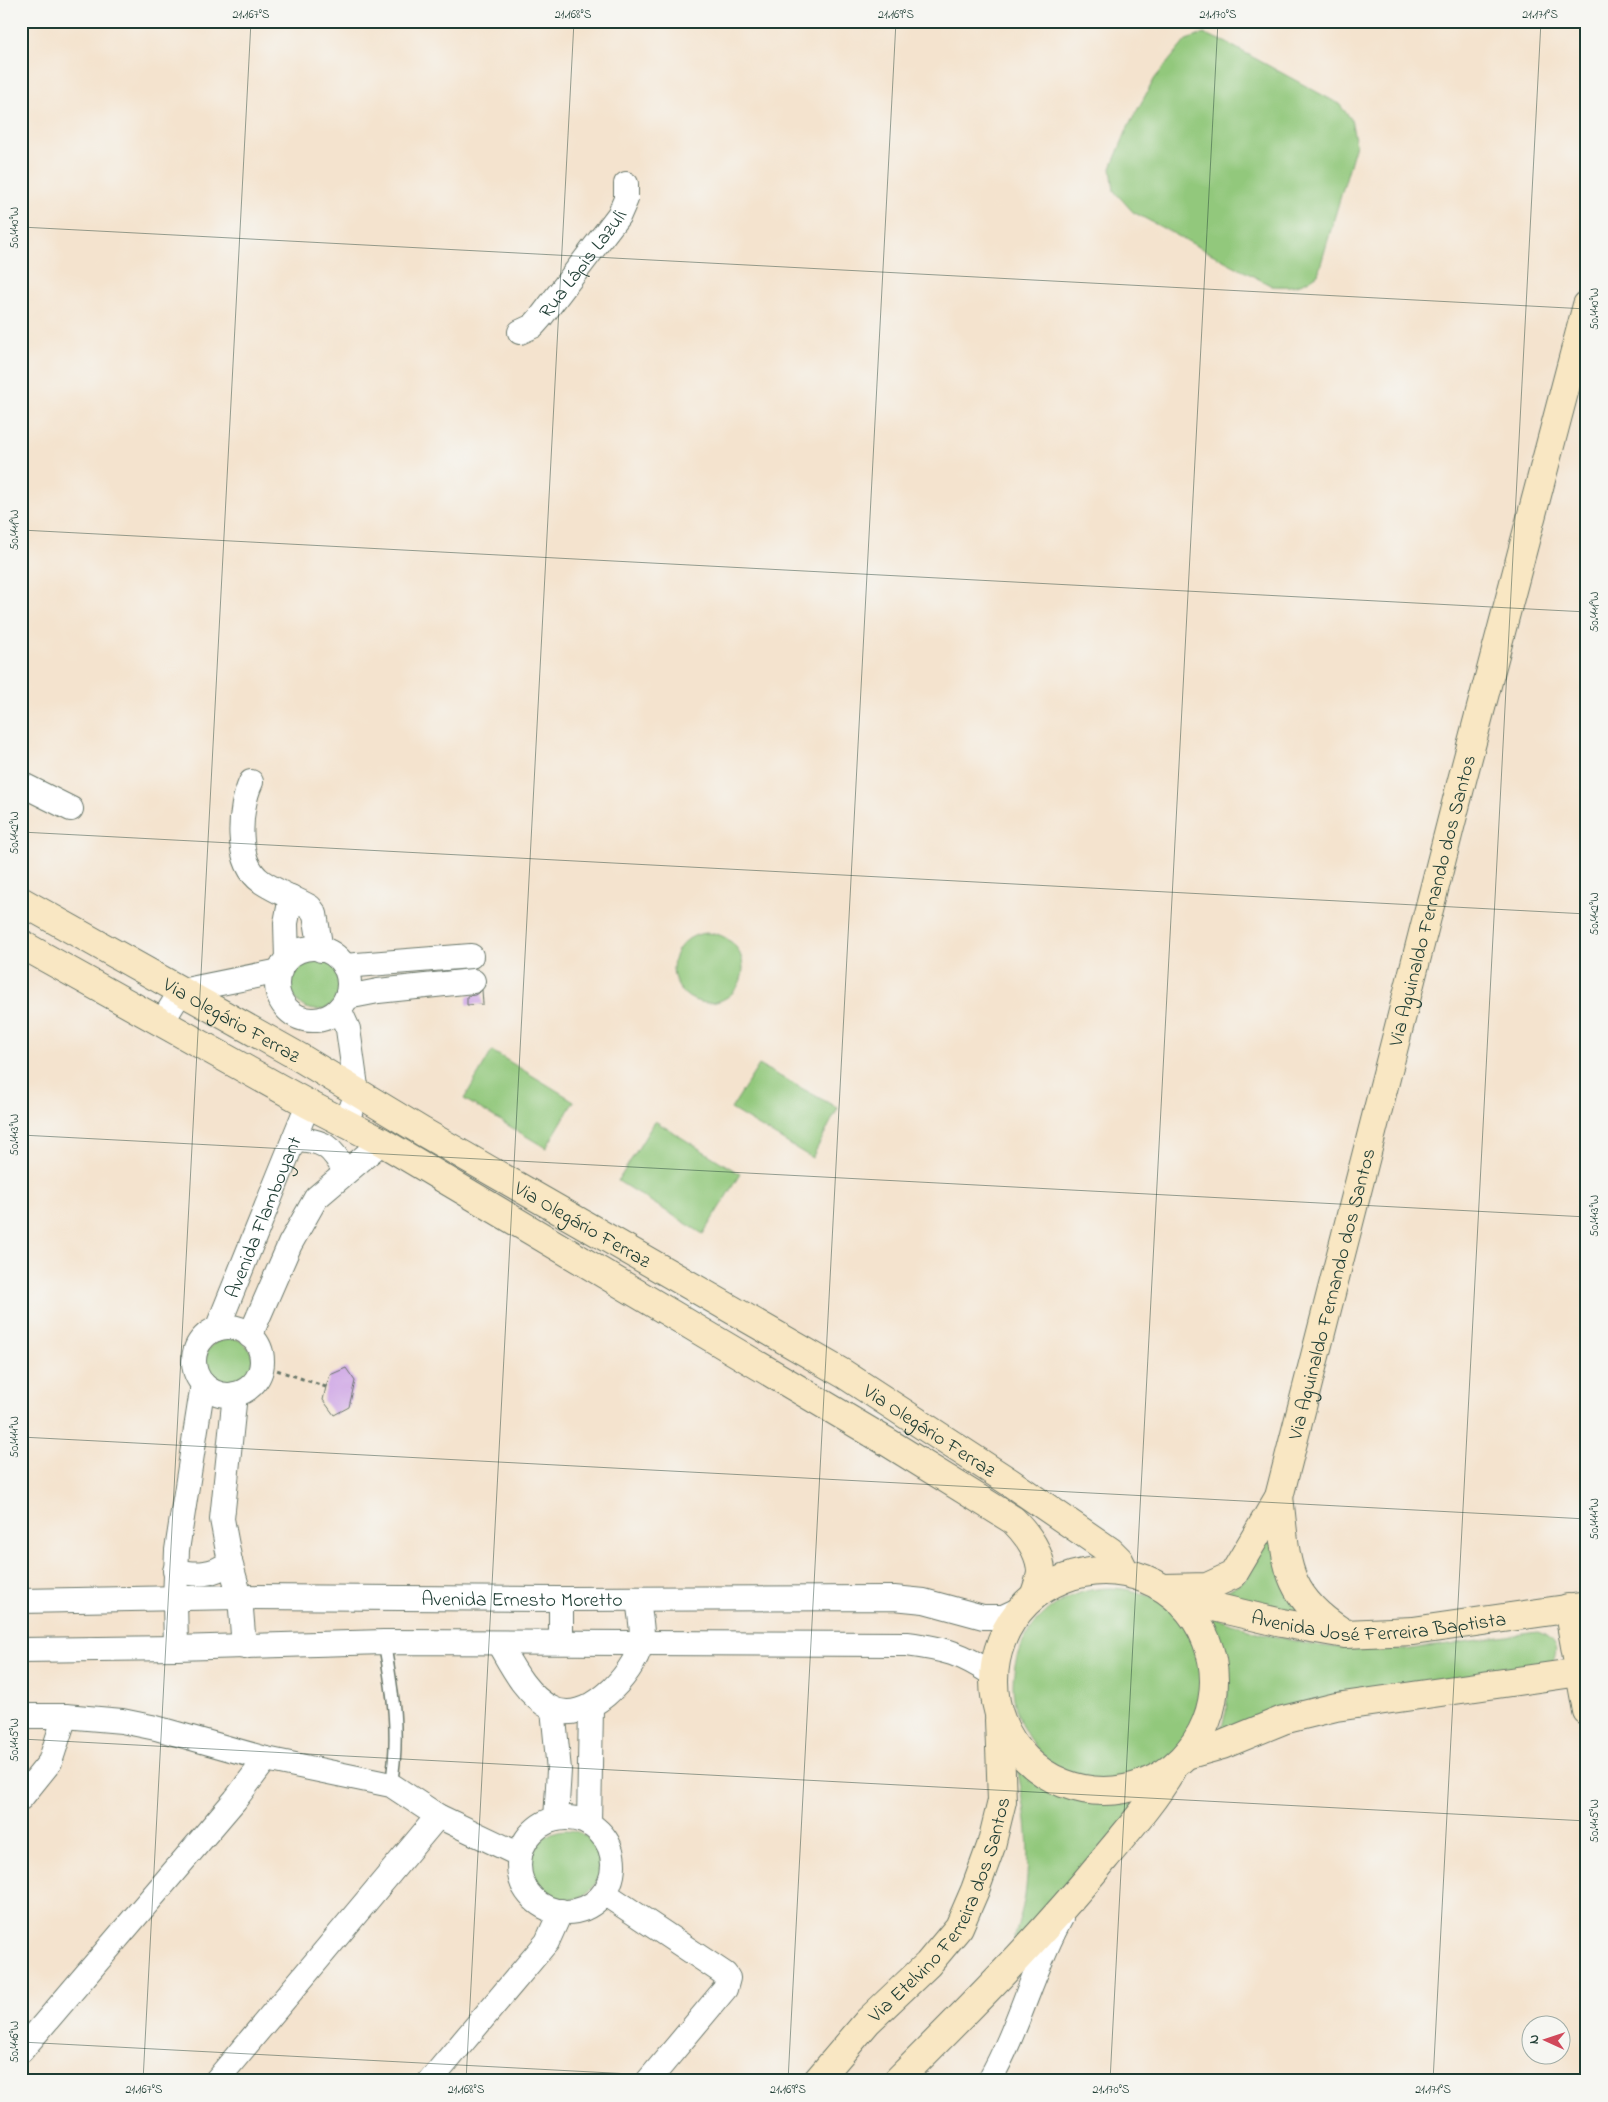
<svg xmlns="http://www.w3.org/2000/svg" width="1608" height="2102" font-family="'Indie Flower',sans-serif">
<style>
.green{fill:#92c87b;stroke:#588258}
.building{fill:#cb9ee4}
.lines{fill:none;stroke-linecap:round;stroke-linejoin:round}
.lane-casing{stroke:#6a776a;stroke-width:14}
.street-casing{stroke:#6a776a;stroke-width:26}
.secondary-casing{stroke:#6a776a;stroke-width:30}
.path{stroke:#6a776a;stroke-width:3;stroke-dasharray:4 4;stroke-linecap:butt}
.lane{stroke:#fff;stroke-width:11}
.street{stroke:#fff;stroke-width:24}
.secondary{stroke:#f9e7c3;stroke-width:28}
.ticks{fill:none;stroke:#1f3d34;stroke-width:1;stroke-opacity:0.45}
.labels{text-anchor:middle;stroke-width:5;stroke-linejoin:round;paint-order:stroke}
.street-label{font-size:20px;fill:#1f3d34;stroke:#f6f6f2}
.neatline{fill:none;stroke:#1f3d34;stroke-width:2}
.ticks-label{font-size:12px;text-anchor:middle;fill:#1f3d34}
</style>
<rect width="100%" height="100%" fill="#f6f6f2"/>
<filter id="ink" filterUnits="userSpaceOnUse"><feTurbulence type="fractalNoise" baseFrequency=".02" numOctaves="2"/><feDisplacementMap in="SourceGraphic" scale="10" xChannelSelector="R" yChannelSelector="G"/><feConvolveMatrix kernelMatrix="1 2 1 2 8 2 1 2 1" color-interpolation-filters="sRGB"/></filter>
<filter id="wash" filterUnits="userSpaceOnUse"><feTurbulence type="fractalNoise" baseFrequency=".0096" numOctaves="4" result="noise"/><feDisplacementMap in="SourceGraphic" scale="20" xChannelSelector="R" yChannelSelector="G"/><feGaussianBlur stdDeviation="1.12" result="paint"/><feColorMatrix in="noise" values="0 0 0 0 0 0 0 0 0 0 0 0 0 0 0 0 0 1.4 0 .05"/><feComposite in="paint" operator="in"/></filter>
<g filter="url(#wash)">
<rect width="100%" height="100%" fill="#f4e3ce"/>
<g class="green">
<path d="M1204,34L1225,42L1339,104L1351,119L1356,144L1318,274C1300,287 1292,287 1272,286L1133,212L1114,191L1111,168L1129,125L1155,78L1186,40Z"/>
<circle cx="708" cy="968" r="35"/>
<circle cx="316" cy="985" r="25"/>
<path d="M492,1051L574,1101L546,1148L464,1099Z"/>
<path d="M759,1065L838,1108L812,1158L731,1109Z"/>
<path d="M655,1121L740,1174L703,1234L618,1181Z"/>
<circle cx="229" cy="1362" r="24"/>
<path d="M1271,1535L1310,1618L1221,1595L1247,1578L1253,1568L1264,1537Z"/>
<circle cx="1110" cy="1685" r="97"/>
<path d="M1216,1617L1257,1632L1312,1645L1364,1650H1404L1538,1632C1555,1638 1562,1652 1549,1666L1219,1735L1226,1712L1229,1677L1221,1643L1213,1628L1211,1619Z"/>
<path d="M1013,1751L1040,1779L1075,1796L1113,1801L1151,1793L1013,1944C1017,1928 1022,1912 1025,1896C1032,1843 1025,1802 1013,1751Z"/>
<circle cx="566" cy="1865" r="35"/>
</g>
<g id="blocks">
<g class="building">
<path d="M482,990L483,1004L467,1005V996L475,995Z"/>
<path d="M346,1368L355,1381L349,1407L334,1415L323,1400L326,1387L330,1375Z"/>
</g>
</g>
</g>
<g filter="url(#ink)">
<use href="#blocks" fill-opacity="0" stroke="#6a776a" stroke-width="1"/>
<g class="lines">
<g class="lane-casing">
<path id="lane" d="M384,1642C393,1691 400,1736 391,1785"/>
</g>
<g class="street-casing">
<g id="street">
<path id="s1" d="M520,332L533,326L541,317L619,215L626,199V184"/>
<path d="M251,782C239,808 234,863 262,882C277,892 294,898 310,907L315,914L321,950"/>
<path d="M21,784L71,809"/>
<circle cx="313" cy="984" r="36"/>
<path d="M287,959L286,923L291,897"/>
<path d="M344,966L471,956"/>
<path d="M347,997L378,991L473,981"/>
<path d="M339,1009L348,1029L357,1094L346,1122"/>
<path d="M162,1022L181,991L280,971"/>
<path d="M294,1139C323,1140 332,1146 345,1172"/>
<circle cx="228" cy="1361" r="34"/>
<path id="s2" d="M217,1329L308,1104"/>
<path d="M250,1336L290,1244L316,1198L382,1142"/>
<path d="M235,1394L222,1519L230,1562L240,1597L244,1647"/>
<path d="M175,1571C196,1575 212,1576 230,1562"/>
<path d="M561,1599V1642"/>
<path id="s3" d="M21,1601L240,1597L561,1599L894,1598L924,1601L983,1617H1003L1020,1609"/>
<path d="M499,1644C512,1667 526,1695 551,1708C586,1727 633,1675 641,1644C644,1634 639,1610 638,1599"/>
<path d="M176,1648L175,1600L177,1550L203,1384"/>
<path d="M21,1650L176,1648L384,1642L907,1644C945,1649 961,1653 994,1675"/>
<path d="M553,1709L559,1770L556,1819"/>
<path d="M21,1716H65L122,1721L156,1728L266,1759L391,1785L438,1816L520,1855"/>
<path d="M21,1798L50,1762L65,1716"/>
<circle cx="566" cy="1865" r="47"/>
<path d="M589,1824L591,1707"/>
<path d="M604,1893L725,1974L728,1978L725,1989L648,2081"/>
<path d="M21,2051L235,1800L266,1759"/>
<path d="M216,2081L438,1816"/>
<path d="M430,2081L547,1942L561,1911"/>
<path d="M989,2081C1019,2029 1032,1970 1061,1918"/>
</g>
</g>
<g class="secondary-casing">
<g id="secondary">
<path id="s4" d="M21,901L299,1057L423,1132L844,1374L1011,1483L1110,1551L1119,1560L1125,1572"/>
<path d="M21,944L308,1104L382,1142L889,1443L1013,1520C1026,1533 1040,1550 1041,1571C1041,1578 1037,1587 1035,1594"/>
<path d="M1279,1497C1287,1560 1282,1593 1341,1631"/>
<circle cx="1104" cy="1681" r="110"/>
<path id="s5" d="M1164,1588L1207,1587L1233,1575L1279,1497L1462,780L1587,305"/>
<path id="s6" d="M1175,1595L1214,1607L1282,1623L1345,1634L1413,1631L1587,1606"/>
<path d="M1568,1608L1587,1711"/>
<path d="M1186,1755L1222,1745L1283,1720L1336,1707L1587,1671"/>
<path id="s7" d="M817,2081L868,2021L928,1964L959,1927L975,1890L991,1846L1002,1801L999,1720"/>
<path d="M897,2081C969,2009 1041,1937 1105,1858C1129,1829 1153,1802 1172,1770"/>
</g>
</g>
<path class="path" d="M262,1365L326,1387"/>
<use href="#lane" class="lane"/>
<use href="#street" class="street"/>
<use href="#secondary" class="secondary"/>
</g>
</g>
<path class="ticks" d="M21,227L1587,309M21,530L1587,612M21,832L1587,914M21,1135L1587,1217M21,1437L1587,1519M21,1739L1587,1821M21,2042L764,2081M143,2081L251,21M466,2081L574,21M788,2081L896,21M1110,2081L1218,21M1433,2081L1541,21"/>
<g class="labels">
<g class="street-label">
<text dy="7" stroke="none"><textPath href="#s1" startOffset="94">Rua Lápis Lazuli</textPath></text>
<text dy="7" stroke="none"><textPath href="#s5" startOffset="778">Via Aguinaldo Fernando dos Santos</textPath></text>
<text dy="7" stroke="none"><textPath href="#s4" startOffset="242">Via Olegário Ferraz</textPath></text>
<text dy="7" stroke="none"><textPath href="#s2" startOffset="121">Avenida Flamboyant</textPath></text>
<text dy="7" stroke="none"><textPath href="#s4" startOffset="648">Via Olegário Ferraz</textPath></text>
<text dy="7" stroke="none"><textPath href="#s5" startOffset="372">Via Aguinaldo Fernando dos Santos</textPath></text>
<text dy="7" stroke="none"><textPath href="#s4" startOffset="1052">Via Olegário Ferraz</textPath></text>
<text dy="7" stroke="none"><textPath href="#s3" startOffset="501">Avenida Ernesto Moretto</textPath></text>
<text dy="7" stroke="none"><textPath href="#s6" startOffset="208">Avenida José Ferreira Baptista</textPath></text>
<text dy="7" stroke="none"><textPath href="#s7" startOffset="215">Via Etelvino Ferreira dos Santos</textPath></text>
</g>
</g>
<rect width="1608" height="2102" fill="none" stroke="#f6f6f2" stroke-width="55"/>
<g transform="translate(1546 2040) rotate(273)"><circle r="24" fill="#f6f6f2" stroke="#a0aca6"/>
<path d="M0-4L9 19L0 12L-9 19Z" fill="#d1495b"/>
<text y="-8" font-size="14" font-weight="bold" text-anchor="middle" fill="#1f3d34">N</text>
</g>
<rect x="28" y="28" width="1552" height="2046" class="neatline"/>
<g class="ticks-label">
<text x="251" y="18">21.167°S</text>
<text x="573" y="18">21.168°S</text>
<text x="896" y="18">21.169°S</text>
<text x="1218" y="18">21.170°S</text>
<text x="1540" y="18">21.171°S</text>
<text transform="translate(14 228) rotate(-90)" y="4">50.440°W</text>
<text transform="translate(1594 309) rotate(-90)" y="4">50.440°W</text>
<text transform="translate(14 530) rotate(-90)" y="4">50.441°W</text>
<text transform="translate(1594 612) rotate(-90)" y="4">50.441°W</text>
<text transform="translate(14 833) rotate(-90)" y="4">50.442°W</text>
<text transform="translate(1594 914) rotate(-90)" y="4">50.442°W</text>
<text transform="translate(14 1135) rotate(-90)" y="4">50.443°W</text>
<text transform="translate(1594 1216) rotate(-90)" y="4">50.443°W</text>
<text transform="translate(14 1437) rotate(-90)" y="4">50.444°W</text>
<text transform="translate(1594 1519) rotate(-90)" y="4">50.444°W</text>
<text transform="translate(14 1740) rotate(-90)" y="4">50.445°W</text>
<text transform="translate(1594 1821) rotate(-90)" y="4">50.445°W</text>
<text transform="translate(14 2042) rotate(-90)" y="4">50.446°W</text>
<text x="144" y="2093">21.167°S</text>
<text x="466" y="2093">21.168°S</text>
<text x="788" y="2093">21.169°S</text>
<text x="1111" y="2093">21.170°S</text>
<text x="1433" y="2093">21.171°S</text>
</g>
</svg>
